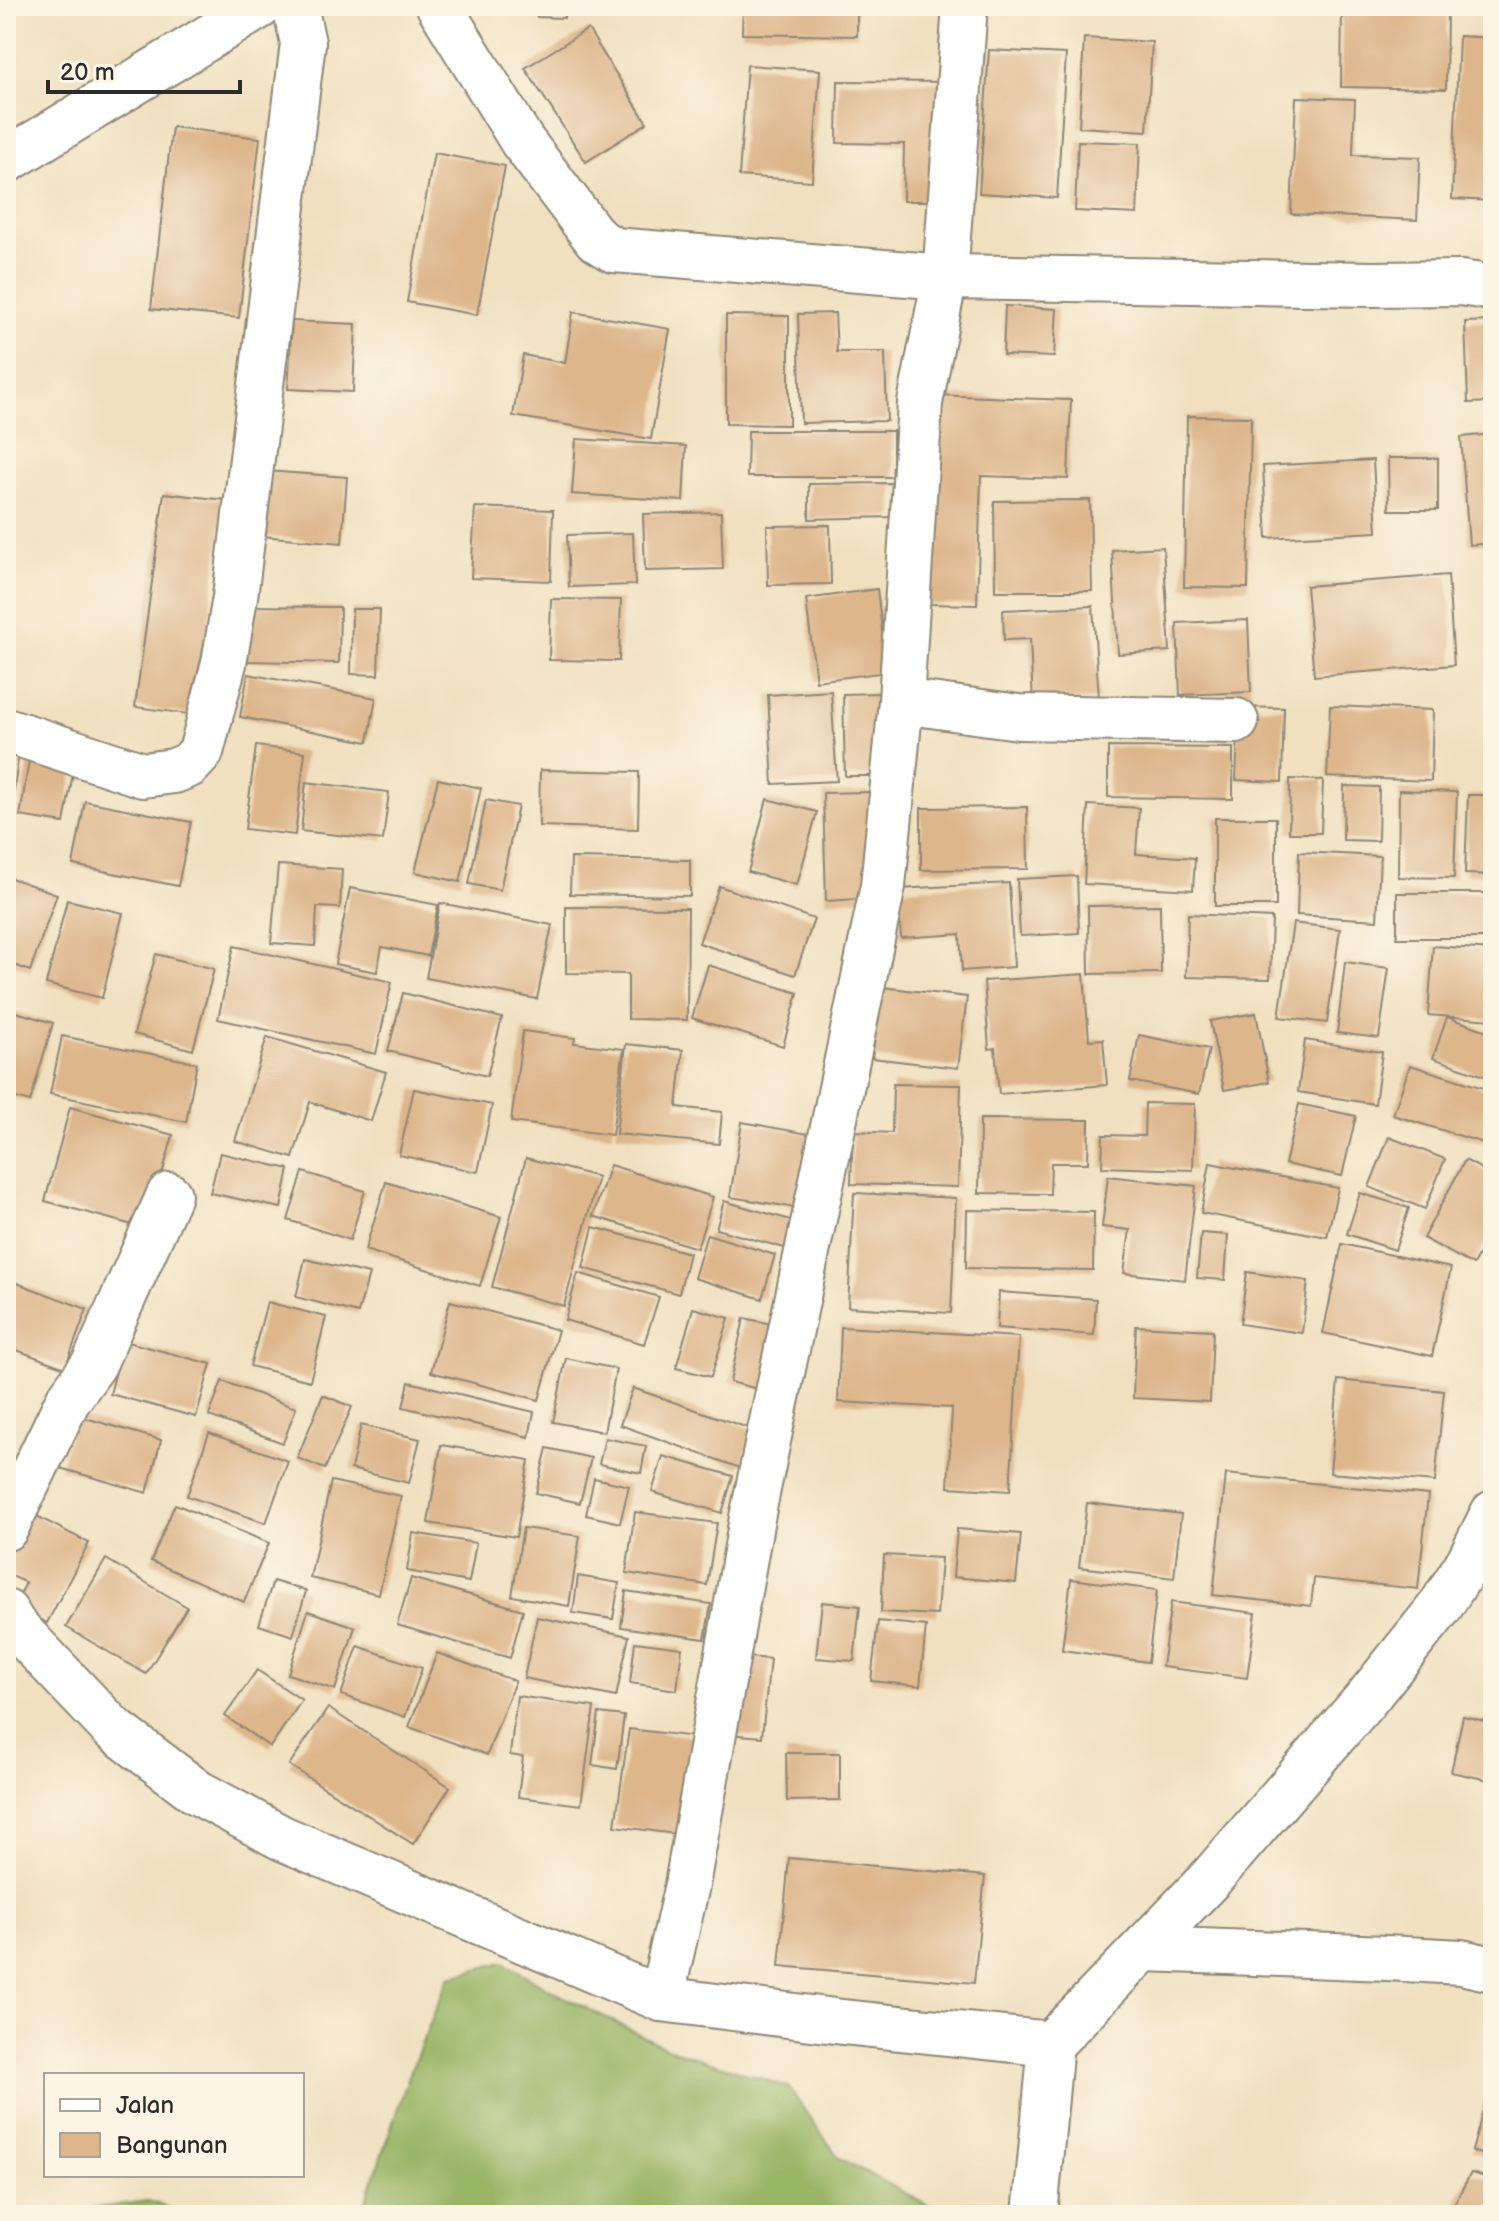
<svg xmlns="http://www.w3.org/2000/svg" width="1499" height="2221" font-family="'Balsamiq Sans',sans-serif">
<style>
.forest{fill:#99b566;stroke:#627048;stroke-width:2}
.building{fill:#ddb68b}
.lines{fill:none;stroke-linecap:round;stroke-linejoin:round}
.minor-casing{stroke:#8e8676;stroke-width:48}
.minor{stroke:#fff;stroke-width:44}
</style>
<rect width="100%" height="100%" fill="#fcf5e5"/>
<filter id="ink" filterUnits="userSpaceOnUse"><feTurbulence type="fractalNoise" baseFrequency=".0125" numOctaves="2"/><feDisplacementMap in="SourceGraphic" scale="16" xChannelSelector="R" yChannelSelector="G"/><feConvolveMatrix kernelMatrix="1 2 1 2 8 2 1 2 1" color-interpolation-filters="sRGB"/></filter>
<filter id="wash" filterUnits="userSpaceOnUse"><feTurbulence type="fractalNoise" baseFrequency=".006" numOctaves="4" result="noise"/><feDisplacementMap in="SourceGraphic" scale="32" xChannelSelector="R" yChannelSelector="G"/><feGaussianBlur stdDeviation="1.8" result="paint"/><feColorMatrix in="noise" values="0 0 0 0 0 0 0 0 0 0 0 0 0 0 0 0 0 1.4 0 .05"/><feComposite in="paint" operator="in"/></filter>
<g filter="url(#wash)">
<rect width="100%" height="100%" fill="#f0e0c0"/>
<g class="forest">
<path d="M503,1962L552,1991L667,2048L788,2087L839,2158L946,2215H361L411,2070L449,1977Z"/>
<path d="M148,2201L188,2215H72L80,2210Z"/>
</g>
<g id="blocks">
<g class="building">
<path d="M538,6H564V18L537,17Z"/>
<path d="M743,6H857V36L742,34Z"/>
<path d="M1342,6H1447L1446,89L1341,87Z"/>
<path d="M588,29L647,123L586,162L525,68Z"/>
<path d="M1459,36L1493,38V201L1452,199Z"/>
<path d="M1084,38L1152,42L1147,131L1079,127Z"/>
<path d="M989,50L1066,54L1057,198L979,193Z"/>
<path d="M747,65L820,70L812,181L739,176Z"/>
<path d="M838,81L947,82L944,201H903L904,144L837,143Z"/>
<path d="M1296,97L1355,99L1353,155L1420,157L1417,220L1291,214Z"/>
<path d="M172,127L260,138L239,318L151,309Z"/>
<path d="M1078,141L1140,143L1137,214L1075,211Z"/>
<path d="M434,153L505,166L477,315L407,302Z"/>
<path d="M1005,306L1057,309L1054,357L1003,355Z"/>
<path d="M573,312L670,329L651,439L513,416L523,355L565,363Z"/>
<path d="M835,313L837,352H885L887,421L801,423L798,314Z"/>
<path d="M726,315L789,316V425L726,424Z"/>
<path d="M292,321L356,324L353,392L288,389Z"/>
<path d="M1493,321V402L1468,403L1465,322Z"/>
<path d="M934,395L1071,400L1068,479L981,476L977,605L928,604Z"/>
<path d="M1187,416L1251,417L1248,588L1184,587Z"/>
<path d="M748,431H893V477H747Z"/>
<path d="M1493,434V543L1469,545L1461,437Z"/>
<path d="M576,439L686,446L683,501L572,494Z"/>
<path d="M1388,458H1438V510H1389Z"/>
<path d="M1373,460L1377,532L1267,538L1263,466Z"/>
<path d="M266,471L347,477L342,543L261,536Z"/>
<path d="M893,483V517L809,519V484Z"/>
<path d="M164,493L225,500L196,715L135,707Z"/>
<path d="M1090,500L1092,591H995L994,501Z"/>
<path d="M475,507L553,510L551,581L471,578Z"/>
<path d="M721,512L723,569L645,571L643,514Z"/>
<path d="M830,525L831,584L768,585L767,526Z"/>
<path d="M633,533L635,585L569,587L567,535Z"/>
<path d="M1163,547L1170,651L1118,654L1112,550Z"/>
<path d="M1448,575L1454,665L1314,676L1306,586Z"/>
<path d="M877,589L887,672L816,681L806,599Z"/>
<path d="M551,599L621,600L619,661L549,660Z"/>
<path d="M242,606L340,607L339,663L241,661Z"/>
<path d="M1093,606L1099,699L1033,704L1030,639L1004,640L1003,610Z"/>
<path d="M352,609H380L378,675L351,674Z"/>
<path d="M1248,620L1251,692L1180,695L1177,623Z"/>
<path d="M248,674L376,698L368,742L240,717Z"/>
<path d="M831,691L837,781L773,784L768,695Z"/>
<path d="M879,693L881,776H845L843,694Z"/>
<path d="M1330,706L1433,710L1431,781L1327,777Z"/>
<path d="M1239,707L1284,708L1282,782L1236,780Z"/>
<path d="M6,741L20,743L13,799L6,798Z"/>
<path d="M256,746L305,752L295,835L245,829Z"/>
<path d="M1108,747L1233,748V799L1108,797Z"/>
<path d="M30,754L75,762L64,823L20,816Z"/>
<path d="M540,770L639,772L638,829L539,826Z"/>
<path d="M438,779L481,788L460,882L415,872Z"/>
<path d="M1290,779L1323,780L1321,833H1289Z"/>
<path d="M306,782L389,792L383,840L301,831Z"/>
<path d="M1344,786L1379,787L1378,841L1343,840Z"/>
<path d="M1399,790L1457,792L1454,878L1398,877Z"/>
<path d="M870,792L874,898L826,901L823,793Z"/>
<path d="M1468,795H1493V875L1465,874Z"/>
<path d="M767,799L817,812L797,885L748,872Z"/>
<path d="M486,800L518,806L500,890L469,884Z"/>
<path d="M85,801L191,822L178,886L73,865Z"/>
<path d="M1088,805L1139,808L1136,854L1195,858L1193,890L1084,884Z"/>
<path d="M1027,807L1028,869L921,870V808Z"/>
<rect x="1215" y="818" width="61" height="88"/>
<path d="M1299,852L1380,856L1377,920L1297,915Z"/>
<path d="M571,858L690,860V896L570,894Z"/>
<path d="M278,865L342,869L340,908L317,907L315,946L271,943Z"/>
<path d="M1077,876L1079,933L1020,936L1017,879Z"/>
<path d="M8,877L57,894L30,971L6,962Z"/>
<path d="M1009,883L1014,967L962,971L960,934L901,938L898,889Z"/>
<path d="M719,886L814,919L795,975L699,943Z"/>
<path d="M350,888L438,905L428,956L382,947L377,972L335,964Z"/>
<rect x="1397" y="893" width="96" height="45"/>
<path d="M67,900L123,913L102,998L46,984Z"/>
<path d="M440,903L552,925L537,999L426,978Z"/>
<path d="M1160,905L1161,973L1089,974L1088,906Z"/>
<path d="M566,907L688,908L687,1020L628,1019V974L566,973Z"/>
<path d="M1188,914L1272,918L1270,979L1186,977Z"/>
<path d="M1293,923L1340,929L1327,1023L1279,1017Z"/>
<path d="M234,946L392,982L376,1054L218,1019Z"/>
<path d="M1433,946L1493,950V1020L1428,1015Z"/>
<path d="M156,954L214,969L193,1050L134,1034Z"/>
<path d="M1345,962L1389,968L1379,1038L1337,1033Z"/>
<path d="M708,965L798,993L783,1046L692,1018Z"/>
<path d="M1084,974L1089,1040L1103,1039L1107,1085L999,1094L995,1048L989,1049L984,981Z"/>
<path d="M881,987L967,997L958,1068L872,1058Z"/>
<path d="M403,993L502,1018L487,1076L388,1051Z"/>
<path d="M6,1009L53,1023L30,1102L6,1095Z"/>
<path d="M1256,1013L1269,1082L1224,1090L1210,1021Z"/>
<path d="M1447,1017L1493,1033V1079L1433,1058Z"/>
<path d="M523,1031L575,1038L574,1043L624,1049L612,1135L511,1122Z"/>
<path d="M1139,1035L1209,1049L1199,1094L1130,1081Z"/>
<path d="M62,1036L197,1063L186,1122L50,1094Z"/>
<path d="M267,1037L386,1072L371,1121L310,1102L293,1158L235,1141Z"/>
<path d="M1305,1040L1382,1052L1375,1104L1298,1092Z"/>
<path d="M626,1044L683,1050L677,1107L722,1112L719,1144L616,1134Z"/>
<path d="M1410,1065L1493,1091V1146L1393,1115Z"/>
<path d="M893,1084L961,1085L958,1187L851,1184L853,1131L892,1133Z"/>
<path d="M414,1089L492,1105L478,1172L399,1155Z"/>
<path d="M1145,1103L1195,1104L1193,1170L1102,1167L1103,1135L1144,1136Z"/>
<path d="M1299,1104L1356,1116L1342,1176L1285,1164Z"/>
<path d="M70,1107L173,1135L147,1229L45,1201Z"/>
<path d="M980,1119L1089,1120L1088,1163H1051L1050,1194L979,1193Z"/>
<path d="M742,1122L809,1134L797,1208L730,1197Z"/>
<path d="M1389,1137L1445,1159L1425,1209L1369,1187Z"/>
<path d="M220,1153L289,1169L281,1208L210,1193Z"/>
<path d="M526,1158L598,1177L564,1306L492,1287Z"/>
<path d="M1465,1160L1493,1175V1229L1473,1265L1423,1238Z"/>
<path d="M1210,1163L1338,1188L1327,1237L1201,1213Z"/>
<path d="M610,1165L713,1197L697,1248L593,1216Z"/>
<path d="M303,1172L365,1191L350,1240L288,1220Z"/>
<path d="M1108,1176L1196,1186L1185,1280L1124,1273L1130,1230L1102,1227Z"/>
<path d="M386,1182L501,1217L480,1286L365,1250Z"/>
<path d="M854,1193L956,1198L951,1313L848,1307Z"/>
<path d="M1360,1193L1409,1208L1395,1250L1347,1234Z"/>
<path d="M724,1201L801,1223L792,1250L716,1229Z"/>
<path d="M967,1210L1094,1212L1093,1270L966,1268Z"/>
<path d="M593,1227L689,1253L679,1294L583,1268Z"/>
<path d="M1201,1233L1228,1235L1225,1280L1197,1278Z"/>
<path d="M707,1234L775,1255L762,1299L694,1278Z"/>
<path d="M1342,1244L1451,1268L1432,1356L1323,1333Z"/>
<path d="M305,1259L369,1274L358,1313L296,1297Z"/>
<path d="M1247,1272L1308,1281L1302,1333L1240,1324Z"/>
<path d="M578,1273L659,1297L644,1344L565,1320Z"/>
<path d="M6,1279L87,1309L65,1368L6,1346Z"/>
<path d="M999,1292L1096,1299L1094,1335L997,1328Z"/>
<path d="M450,1301L558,1330L539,1400L431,1372Z"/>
<path d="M267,1302L326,1317L310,1381L250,1366Z"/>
<path d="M693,1308L729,1318L711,1377L676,1368Z"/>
<path d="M744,1318L785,1327L770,1392L730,1382Z"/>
<path d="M1136,1326L1213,1330L1210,1402L1133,1398Z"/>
<path d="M841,1327L1019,1337L1010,1491L948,1487L952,1408L838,1402Z"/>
<path d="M124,1341L211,1364L196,1417L110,1394Z"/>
<path d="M566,1358L616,1369L604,1432L553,1422Z"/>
<path d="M1338,1380L1444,1391L1435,1482L1330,1473Z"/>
<path d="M222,1381L296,1408L283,1443L209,1416Z"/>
<path d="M409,1382L534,1412L529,1437L403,1407Z"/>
<path d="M633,1388L754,1430L740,1468L620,1425Z"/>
<path d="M323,1395L352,1407L325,1469L297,1458Z"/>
<path d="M75,1415L161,1440L147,1493L60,1468Z"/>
<path d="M361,1425L420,1439L409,1483L351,1469Z"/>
<path d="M209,1433L288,1461L266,1523L187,1496Z"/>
<path d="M605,1438L646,1446L641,1473L599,1464Z"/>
<path d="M441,1445L529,1460L516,1537L428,1523Z"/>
<path d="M547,1448L591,1458L580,1503L536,1493Z"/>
<path d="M663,1456L733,1476L722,1513L652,1492Z"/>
<path d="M1226,1474L1428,1495L1418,1589L1314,1578L1311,1606L1213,1595Z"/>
<path d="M594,1478L629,1486L620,1523L586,1515Z"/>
<path d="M331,1481L401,1496L379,1594L310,1578Z"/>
<path d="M1087,1503L1181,1514L1174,1578L1079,1567Z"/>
<path d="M175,1504L269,1543L244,1602L151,1561Z"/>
<path d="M27,1511L89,1543L47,1623L14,1606L26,1583L6,1573V1550Z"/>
<path d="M635,1512L717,1523L707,1585L626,1573Z"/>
<path d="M523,1528L580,1536L569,1606L512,1596Z"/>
<path d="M957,1529L1021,1534L1016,1583L953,1577Z"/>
<path d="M413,1533L476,1543L469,1582L407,1571Z"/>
<path d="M884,1555L941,1558L937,1615L881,1612Z"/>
<path d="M106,1559L187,1607L146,1674L66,1627Z"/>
<path d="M578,1576L619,1583L613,1619L573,1613Z"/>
<path d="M411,1578L523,1610L510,1658L397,1625Z"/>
<path d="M1071,1579L1157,1590L1148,1662L1062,1650Z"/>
<path d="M273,1581L306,1591L293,1636L259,1625Z"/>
<path d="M626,1591L711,1604L705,1639L621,1627Z"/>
<path d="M822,1602L860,1606L854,1661L816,1658Z"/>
<path d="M1171,1602L1256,1613L1247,1678L1162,1667Z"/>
<path d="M308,1611L355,1627L335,1690L288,1674Z"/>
<path d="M537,1617L629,1636L616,1697L524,1678Z"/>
<path d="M878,1621L926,1626L920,1686L871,1681Z"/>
<path d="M635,1642L682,1648L677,1690L630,1683Z"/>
<path d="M358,1646L422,1668L405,1717L341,1695Z"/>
<path d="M437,1653L515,1681L487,1755L409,1727Z"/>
<path d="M735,1656L770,1659L762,1737L728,1734Z"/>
<path d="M257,1670L302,1700L270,1747L225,1716Z"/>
<path d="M517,1696L594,1707L581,1805L518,1797L523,1757L510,1755Z"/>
<path d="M328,1708L450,1787L413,1844L289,1765Z"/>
<path d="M599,1713L624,1716L617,1769L592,1765Z"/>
<path d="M1463,1716L1493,1723V1781L1451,1772Z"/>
<path d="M629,1729L695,1737L682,1835L615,1826Z"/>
<path d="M786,1753H840V1800L787,1801Z"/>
<path d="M789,1858L985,1876L974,1983L779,1966Z"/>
<path d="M1492,2077H1493V2158L1472,2151Z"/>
<path d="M1471,2173L1493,2179V2215H1448Z"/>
</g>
</g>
</g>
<g filter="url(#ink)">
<use href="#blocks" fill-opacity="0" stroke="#8e8676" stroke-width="2"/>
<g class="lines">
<g class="minor-casing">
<g id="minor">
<path d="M439,6L522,141L596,239L614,250L945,277L1373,284L1461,283L1493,288"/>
<path d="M6,161L260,6"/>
<path d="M901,701L1019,717L1236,721"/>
<path d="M6,730L143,775L174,771L189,765L201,752L224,663L235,597L303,43L295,6"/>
<path d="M6,1528L68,1400L94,1364L169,1195"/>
<path d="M6,1612L14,1625L111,1727L197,1792L282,1838L661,1999L843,2022L1051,2044"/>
<path d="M1144,1949L1387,1958L1461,1962L1493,1969"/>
<path d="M661,1999L687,1885L752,1518L883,886L901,701L920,403L945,277L965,6"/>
<path d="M1035,2215L1051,2044L1211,1878L1366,1699L1440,1607L1469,1561L1493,1513"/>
</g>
</g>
<use href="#minor" class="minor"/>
</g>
</g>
<rect width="1499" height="2221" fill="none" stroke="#fcf5e5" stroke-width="32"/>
<rect x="44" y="2073" width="260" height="104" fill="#fcf5e5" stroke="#a8a49b" stroke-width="2"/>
<rect x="60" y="2099" width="40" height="12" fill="#ffffff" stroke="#a8a49b" stroke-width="2"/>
<text x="116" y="2113" font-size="24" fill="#2b2b2b">Jalan</text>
<rect x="60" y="2133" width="40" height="24" fill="#ddb68b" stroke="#a8a49b" stroke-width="2"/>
<text x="116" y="2153" font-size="24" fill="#2b2b2b">Bangunan</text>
<path d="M48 80v12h192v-12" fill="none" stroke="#2b2b2b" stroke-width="4"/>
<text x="60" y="80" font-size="24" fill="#2b2b2b" stroke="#fcf5e5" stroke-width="6" paint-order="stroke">20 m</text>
</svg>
